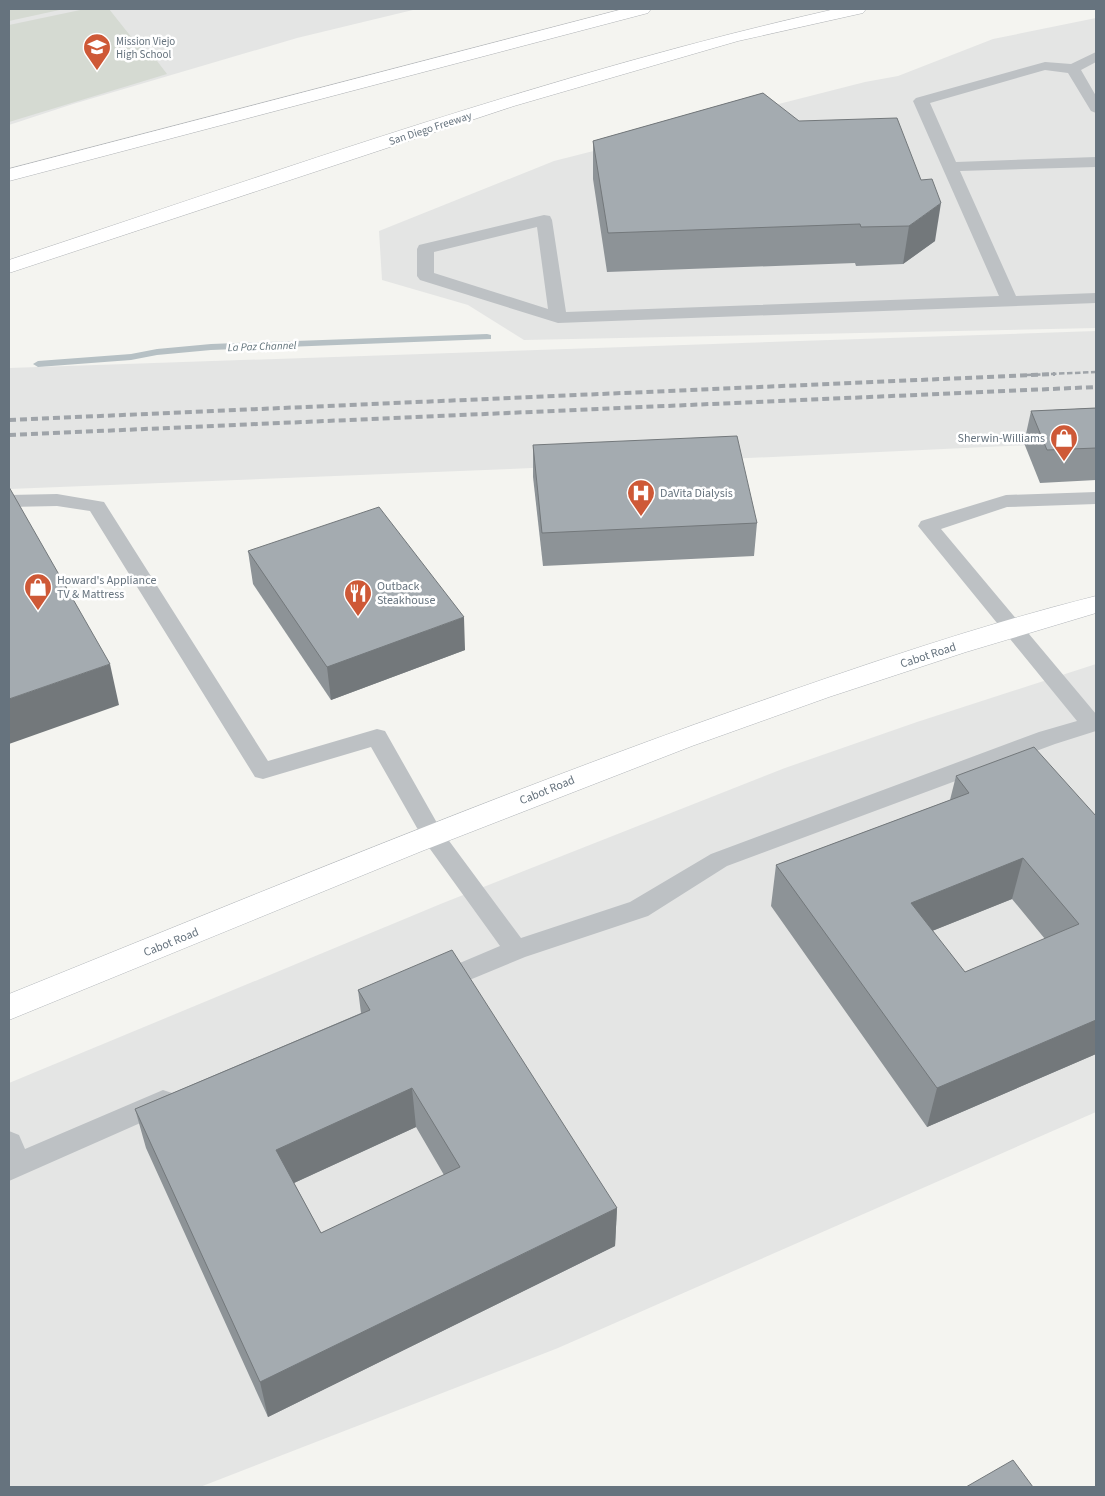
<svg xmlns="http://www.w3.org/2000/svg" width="1105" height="1496" font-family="'Source Sans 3',sans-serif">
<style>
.built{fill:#e4e5e4}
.green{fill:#d5dad2}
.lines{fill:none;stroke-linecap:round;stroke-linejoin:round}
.stream{fill:#b6c0c4;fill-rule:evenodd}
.secondary-casing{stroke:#b2b6ba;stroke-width:1}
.motorway-casing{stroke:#b2b5b8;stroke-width:1}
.service{fill:#bdc1c4;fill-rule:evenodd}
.secondary{fill:#fff;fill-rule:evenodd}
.motorway{fill:#fff;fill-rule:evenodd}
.rail-far1{stroke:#9fa4a9;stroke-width:2.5;stroke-dasharray:5.5 2.5;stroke-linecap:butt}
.rail{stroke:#9fa4a9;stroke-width:4;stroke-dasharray:7 4;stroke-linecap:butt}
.wall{fill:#8d9397;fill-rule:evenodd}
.shaded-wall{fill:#73787b}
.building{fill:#a4abb0;stroke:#73787b;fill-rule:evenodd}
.labels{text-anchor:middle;stroke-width:5;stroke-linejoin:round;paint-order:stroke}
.far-poi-label{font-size:11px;fill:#66737e;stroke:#fff;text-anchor:start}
.far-street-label{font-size:11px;fill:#66737e;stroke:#fff}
.far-water-label{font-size:11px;font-style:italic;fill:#62747b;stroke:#fff}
.poi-label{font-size:12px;fill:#66737e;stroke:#fff;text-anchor:start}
.street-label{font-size:12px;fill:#66737e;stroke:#fff}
</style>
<rect width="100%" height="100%" fill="#f4f4f0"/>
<g class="built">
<path d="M9,9H417L297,38L73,104L9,125Z"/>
<path d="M1096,18V328L524,340L468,305L382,280L379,231L554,161L865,82L898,76L993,39Z"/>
<path d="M1096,331V442L510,469L9,489V368Z"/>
<path d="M1096,664V1112L558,1348L200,1487H9V1083L443,903L785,768L917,722Z"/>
</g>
<g class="green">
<path d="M9,9H64L9,21Z"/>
<path d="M85,9H109L136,43L154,57L167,74L9,122V25Z"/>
</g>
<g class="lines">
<path class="stream" d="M487,334L491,335V339L211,350L157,355L131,360L38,367L33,364L38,361L131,354L157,349L211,344Z"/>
<g class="secondary-casing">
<path id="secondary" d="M1096,596V613L966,652L829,697L692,746L422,851L9,1020V994C252,896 494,795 741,708C858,667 976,626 1096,596Z"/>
</g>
<g class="motorway-casing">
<g id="motorway">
<path d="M623,9H651L648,13L9,181V169Z"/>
<path d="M835,9H866L863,13L738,41L514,106L9,273V260C282,170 554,72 835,9Z"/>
</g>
</g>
<g class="service">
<path d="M1096,52V62L1081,70L1096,96V113L1091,111L1068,73L1045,70L930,103L956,162L1096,157V167L960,171L1016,296L1096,293V303L558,323L420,280L417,276V249L419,245L544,215L550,216L552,220L566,312L999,296L913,101L916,98L1045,62L1071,64ZM537,227L548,309L434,273V252Z"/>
<path d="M1096,492V504L1007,507L941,529L1096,714V731L1055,744L727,866L648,916L525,957L438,993L429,990L425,983L429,976L500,946L425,842L371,747L263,779L255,777L90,511L57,506L9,507V495L57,494L104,502L268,761L377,729L385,731L441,830L521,938L630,902L711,854L1039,732L1077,721L918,526L921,521L1006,495Z"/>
<path d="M163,1090L172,1093L176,1101L172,1109L9,1181V1131L19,1135L25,1149Z"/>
</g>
<use href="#secondary" class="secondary"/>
<use href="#motorway" class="motorway"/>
<path class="rail-far1" d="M1027,375L1096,372"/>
<g class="rail">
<path d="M9,420L1055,374"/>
<path d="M9,435L1096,387"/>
</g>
</g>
<g class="wall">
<path d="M763,93L935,241L903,264L856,266L855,263L607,272L593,179V141Z"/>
<path d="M1096,408V480L1040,483L1024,443L1031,411Z"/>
<path d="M533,445L757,523L754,556L543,566L533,477Z"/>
<path d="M248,551L465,650L331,700L253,584Z"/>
<path d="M956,776L1096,816V1054L927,1127L771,906L776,865L950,800ZM1012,899L1045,939L965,972L932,931Z"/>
<path d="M358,990L617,1208L615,1246L268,1417L146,1148L135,1109L361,1013ZM416,1127L444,1175L321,1233L294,1183Z"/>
</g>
<g class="shaded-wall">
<path d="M941,203L935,241L903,264L909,226Z"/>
<path d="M464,617L465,650L331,700L327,667Z"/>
<path d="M110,664L119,705L9,744V699Z"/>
<path d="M1023,858L1012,899L902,943L911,903Z"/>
<path d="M1096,1020V1054L927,1127L937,1088Z"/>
<path d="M412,1088L416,1127L283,1188L276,1150Z"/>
<path d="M617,1208L615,1246L268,1417L260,1382Z"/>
</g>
<g class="building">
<path d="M763,93L799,121L897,118L921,180L932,179L941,203L909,226L861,227L860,224L608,233L593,141Z"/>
<path d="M1096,408V448L1047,450L1031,411Z"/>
<path d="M737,436L757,523L542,533L533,445Z"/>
<path d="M9,487L110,664L9,699Z"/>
<path d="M379,507L464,617L327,667L248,551Z"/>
<path d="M1034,747L1096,816V1020L937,1088L776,865L969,793L956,776ZM1023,858L1079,924L965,972L911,903Z"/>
<path d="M452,950L617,1208L260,1382L135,1109L370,1010L358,990ZM412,1088L460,1167L321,1233L276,1150Z"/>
<path d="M1013,1460L1033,1487H966Z"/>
</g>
<defs>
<g id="school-pin" transform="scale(1.4375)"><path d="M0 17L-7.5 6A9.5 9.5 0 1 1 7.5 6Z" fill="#ce5937" stroke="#fff"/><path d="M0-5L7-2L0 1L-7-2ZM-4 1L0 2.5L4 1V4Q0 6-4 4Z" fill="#fff"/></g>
<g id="shop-pin" transform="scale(1.4375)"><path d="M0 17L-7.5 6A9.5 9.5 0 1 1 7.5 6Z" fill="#ce5937" stroke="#fff"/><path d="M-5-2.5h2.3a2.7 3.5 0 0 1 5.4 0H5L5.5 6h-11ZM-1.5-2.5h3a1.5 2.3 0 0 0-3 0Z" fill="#fff"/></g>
<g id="hospital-pin" transform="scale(1.4375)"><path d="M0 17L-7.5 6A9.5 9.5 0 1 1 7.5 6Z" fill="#ce5937" stroke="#fff"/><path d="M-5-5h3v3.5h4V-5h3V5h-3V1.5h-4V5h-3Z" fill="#fff"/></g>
<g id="restaurant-pin" transform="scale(1.4375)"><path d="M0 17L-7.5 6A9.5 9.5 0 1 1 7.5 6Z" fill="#ce5937" stroke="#fff"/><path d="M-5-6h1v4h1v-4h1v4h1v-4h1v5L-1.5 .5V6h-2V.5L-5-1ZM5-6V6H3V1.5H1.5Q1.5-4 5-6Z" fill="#fff"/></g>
</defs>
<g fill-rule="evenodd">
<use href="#school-pin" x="97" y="47"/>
<use href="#shop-pin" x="1064" y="438"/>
<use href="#hospital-pin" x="641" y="493"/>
<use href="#shop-pin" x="38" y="587"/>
<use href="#restaurant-pin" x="358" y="593"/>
</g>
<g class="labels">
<g class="far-poi-label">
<text x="116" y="45">Mission Viejo<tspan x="116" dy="13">High School</tspan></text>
</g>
<g class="far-street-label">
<text transform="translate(430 128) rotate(-18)" y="4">San Diego Freeway</text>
</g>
<g class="far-water-label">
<text transform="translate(262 346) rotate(-2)" y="4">La Paz Channel</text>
</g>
<g class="poi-label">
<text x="1045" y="442" text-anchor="end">Sherwin-Williams</text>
<text x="660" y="497">DaVita Dialysis</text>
<text x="57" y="584">Howard's Appliance<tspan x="57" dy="14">TV &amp; Mattress</tspan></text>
<text x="377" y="590">Outback<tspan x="377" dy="14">Steakhouse</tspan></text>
</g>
<g class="street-label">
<text transform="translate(928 655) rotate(-18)" y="4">Cabot Road</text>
<text transform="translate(547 790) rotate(-22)" y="4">Cabot Road</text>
<text transform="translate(171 942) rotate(-22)" y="4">Cabot Road</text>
</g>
</g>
<rect width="1105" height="1496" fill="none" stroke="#66737e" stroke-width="20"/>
</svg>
